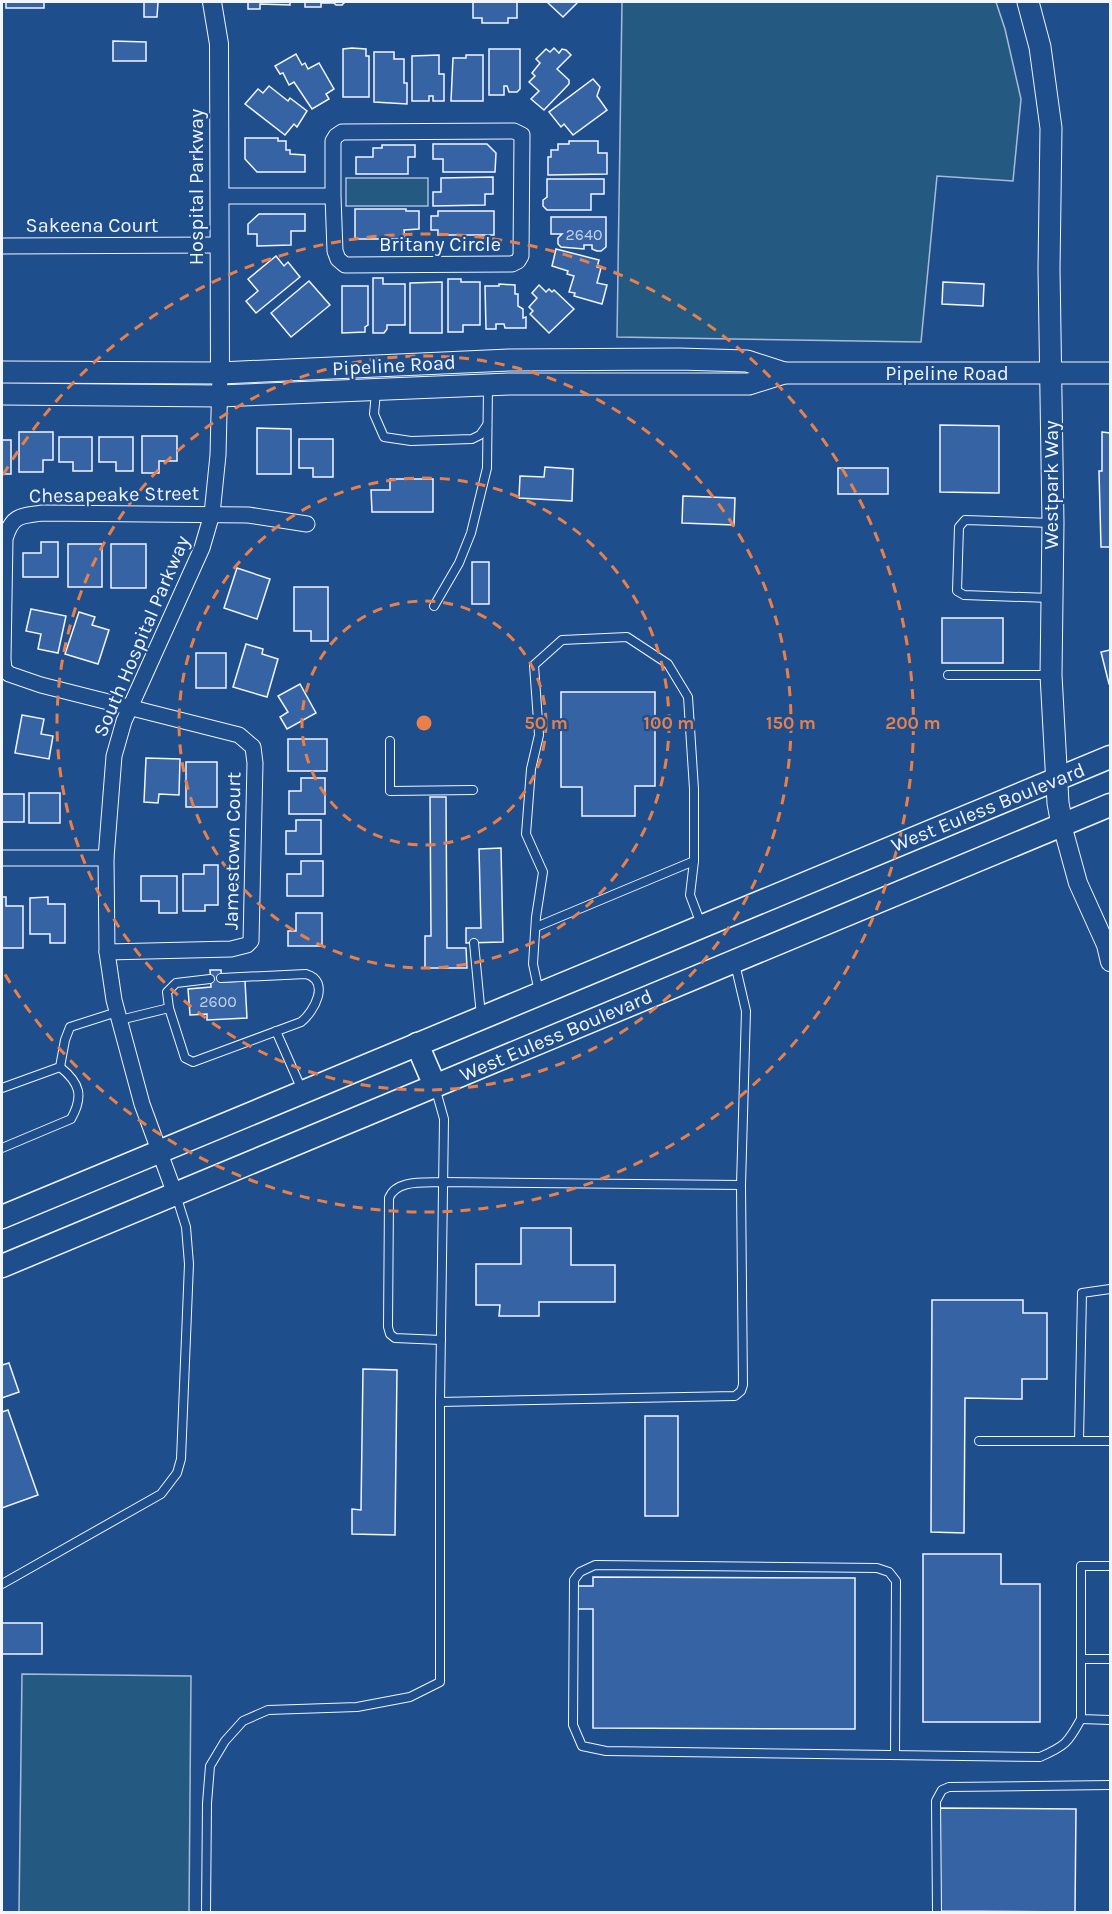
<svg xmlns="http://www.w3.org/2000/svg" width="1112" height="1914" font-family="Karla,sans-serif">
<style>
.green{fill:#245a82;stroke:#a8bbd7;stroke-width:1.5}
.building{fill:#3563a3;stroke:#f2f6ff;stroke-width:1.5}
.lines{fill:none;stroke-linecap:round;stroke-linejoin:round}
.service-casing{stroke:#f2f6ff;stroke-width:10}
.minor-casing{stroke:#f2f6ff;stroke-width:17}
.tertiary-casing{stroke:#f2f6ff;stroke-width:20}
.secondary-casing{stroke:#f2f6ff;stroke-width:23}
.primary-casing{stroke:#f2f6ff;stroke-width:25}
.service{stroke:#1f4e8c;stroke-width:8}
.minor{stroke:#1f4e8c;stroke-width:15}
.tertiary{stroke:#1f4e8c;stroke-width:18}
.secondary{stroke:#1f4e8c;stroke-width:21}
.primary{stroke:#1f4e8c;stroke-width:22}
.ring{fill:none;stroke:#ea8049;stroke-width:3;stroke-dasharray:10 8}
.labels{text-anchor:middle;stroke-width:4.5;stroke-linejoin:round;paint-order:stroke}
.number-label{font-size:16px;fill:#c3d1e8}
.street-label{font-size:20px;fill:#f2f6ff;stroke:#1f4e8c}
.centre{fill:#ea8049;stroke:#1f4e8c;stroke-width:3}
.ring-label{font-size:18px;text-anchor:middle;font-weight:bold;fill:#ea8049;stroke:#1f4e8c;stroke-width:4.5;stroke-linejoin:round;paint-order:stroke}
</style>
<rect width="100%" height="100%" fill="#1f4e8c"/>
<g class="green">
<path d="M622,2H996L1005,29L1021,99L1013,181L937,176L921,342L617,337Z"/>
<rect x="346" y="178" width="82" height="28"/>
<path d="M22,1674L191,1676L189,1912H19Z"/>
</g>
<g class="building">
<rect x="6" y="2" width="38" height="6"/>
<path d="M144,2H158L157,17H144Z"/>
<path d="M248,2H290V5L260,4V9H248Z"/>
<path d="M305,2H345L342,5H336L334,3H321V7H305Z"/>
<path d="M473,2H517V18H508V23H482V18H473Z"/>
<path d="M547,2H576L577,3L563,17Z"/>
<path d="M113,41L146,42V61H113Z"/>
<path d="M352,48L366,49V56H369V97H343V49Z"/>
<path d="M554,48L559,53L562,49L566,50L571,55L557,69L569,80V84L544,110L531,99L539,91L529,82L535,76L532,73L540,63L536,59L546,49L550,52Z"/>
<path d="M489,49H520V89L517,92H509L507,86H504V95H489Z"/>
<path d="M374,52H394V59H404V83H407V104L374,102Z"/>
<path d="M296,54L302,65L305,63L308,69L319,63L334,89L326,94L329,99L312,109L294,82L289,85L283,73L280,74L275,66Z"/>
<path d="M439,55V74H444V101H433V96H429V101H412V56Z"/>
<path d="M466,55H483V101H451L453,58H466Z"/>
<path d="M593,79L600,87L597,96L607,110L573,135L564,124L561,127L549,112Z"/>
<path d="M269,86L288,101L290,98L307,111L297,127L294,124L285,135L245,104L258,89L263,93Z"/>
<path d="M245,138H278V141H286V150H290V154L305,155V172H257L245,159Z"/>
<path d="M569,141H598V153H607V174L548,175V157H551V150H558V144H569Z"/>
<path d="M433,144H487L496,153L495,172H443V159H433Z"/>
<path d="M382,145H415V157H408V174H356V157H373V148H382Z"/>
<path d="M493,177V194H485V205L433,206V192H441V178Z"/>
<path d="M547,179H604V194H591V210H547L543,206V200L547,197Z"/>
<path d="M355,209H406V211H419V229L404,230L405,239H355Z"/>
<path d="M438,211H494V235H438V230H431V216H438Z"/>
<path d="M259,214H305V231H291V245L257,246V234H248V224Z"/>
<path d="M551,217H606V247L601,251H597L592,249V245H584V249L561,247L558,244V238L562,234H551Z"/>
<path d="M556,249L599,260L597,267L601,268L597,283L607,285L602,304L574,296L575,293L569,292L574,276L567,274L568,271L552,266Z"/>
<path d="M276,256L284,266L288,262L300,277L256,313L246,301L258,291L248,279Z"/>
<path d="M373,278H383V284H405V325H387V329L384,333H373Z"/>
<path d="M448,279H461V282H480V325H463V332H448Z"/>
<path d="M309,281L330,305L291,337L271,313Z"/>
<path d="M442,282V333H410V283Z"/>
<path d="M943,282L984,284L983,306L942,304Z"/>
<path d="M499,284L515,285V294H518V306L523,309V318L526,317V328H505L504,324H496V329H486L485,286H499Z"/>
<path d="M539,285L546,292L549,289L552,292L554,290L574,309L549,333L530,314L533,311L529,307L537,298L532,293Z"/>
<path d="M342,286H368V325L365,327V332L342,333Z"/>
<path d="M940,425L999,426V493L940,492Z"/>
<path d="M257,428L291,429V474H257Z"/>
<path d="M19,432H53V460H43V472H19Z"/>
<path d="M1102,432L1110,433V547H1101L1099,471H1102Z"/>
<path d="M142,436H177V461H159V473H142Z"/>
<path d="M59,437H92V471H73V462H59Z"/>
<path d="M99,437H133V471H116V462H99Z"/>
<path d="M299,439H333V477H313V468H299Z"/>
<rect x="2" y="440" width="9" height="34"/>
<path d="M545,467L573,469L572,501L519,498L520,476L544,477Z"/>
<rect x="838" y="468" width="50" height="26"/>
<path d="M390,479H433V512H372L371,490H390Z"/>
<path d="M683,496L735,498L734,525L682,523Z"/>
<path d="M41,542H58V577H23V553H41Z"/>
<rect x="68" y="544" width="34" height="43"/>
<rect x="111" y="544" width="35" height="44"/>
<rect x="472" y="562" width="17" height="42"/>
<path d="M237,568L270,579L257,619L224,608Z"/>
<path d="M294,587H328V641H311V631H294Z"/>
<path d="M31,609L66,616L58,653L38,649L41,634L26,631Z"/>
<path d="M79,612L95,617L92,625L109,630L98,664L65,654Z"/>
<rect x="942" y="618" width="61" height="45"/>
<path d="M246,644L263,649L262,654L278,659L267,697L233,687Z"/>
<path d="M1110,650V684H1109L1101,652Z"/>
<rect x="196" y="653" width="30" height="35"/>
<path d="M300,684L316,713L287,729L280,717L288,712L278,696Z"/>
<path d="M561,692H655V786H635V816H582V787H561Z"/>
<path d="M22,715L44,719L41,734L53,736L49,759L15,753Z"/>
<rect x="288" y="739" width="39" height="32"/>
<path d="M146,758L180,759L179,795L159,794L158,803L144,802Z"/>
<rect x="186" y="762" width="31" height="45"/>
<path d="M301,778H325V814H289V791H301Z"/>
<rect x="29" y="793" width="31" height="30"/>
<rect x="2" y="794" width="22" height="28"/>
<path d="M430,797H446L447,948H466L467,968H425V936H431Z"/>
<path d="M296,820H321V854H286V831H296Z"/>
<path d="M501,848L503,942L466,943V928H481L479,849Z"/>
<path d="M301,861H323V896H287V874H301Z"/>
<path d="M204,865H218V905H205V911H183V874H204Z"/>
<path d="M141,876H177V913H159V901H141Z"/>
<path d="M2,897H6V906H23V948H2Z"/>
<path d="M48,897V904H65V943H50V934H30V898Z"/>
<path d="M296,913H322V946H288V931H296Z"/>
<path d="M210,970H221L222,982L245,981L247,1018L207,1020V1014L190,1015L188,989L211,987Z"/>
<path d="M521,1228H571V1265H615V1302H539V1316H499L500,1305H476V1264H521Z"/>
<path d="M932,1300H1023V1313H1047V1379H1022V1399L965,1398L964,1533L931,1532Z"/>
<path d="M9,1363L19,1392L2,1398V1365Z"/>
<path d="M363,1369L397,1370L395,1535L352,1534V1509L361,1510Z"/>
<path d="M8,1410L38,1495L2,1508V1412Z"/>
<rect x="645" y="1416" width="33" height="100"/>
<path d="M923,1554H1001V1584H1040V1722H923Z"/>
<path d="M593,1577L855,1578V1729L593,1728V1609H576V1586H593Z"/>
<rect x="2" y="1623" width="40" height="31"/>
<path d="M938,1808L1076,1809L1075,1912L938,1911Z"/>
</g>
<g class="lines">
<g class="service-casing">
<g id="service">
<path d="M376,392L374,414L384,437L411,441L472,439L480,435L487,425"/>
<path d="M1050,598L964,595L957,591L959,527L965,520L1051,523"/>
<path d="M434,606L459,563L471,533L487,468L488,386"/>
<path d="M948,675H1049"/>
<path d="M390,741V791L473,790"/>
<path d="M536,927L694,861"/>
<path d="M474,943L481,1016"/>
<path d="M539,992L533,964L536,917L543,872L526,834L531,769L539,735L534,665L562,640L627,637L668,664L688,697L694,789V861L690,895L701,924"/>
<path d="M169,1008L185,1058L193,1062L301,1022C314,1012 331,981 306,974L221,978"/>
<path d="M120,1020L169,1008L167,992L176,983L210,979"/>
<path d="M276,1031L302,1090"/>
<path d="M2,1088L60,1067L65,1040L70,1027L117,1012"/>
<path d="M2,1148L71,1119C84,1096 80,1083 60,1067"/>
<path d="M441,1340L395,1338L390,1334L388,1327L389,1198C396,1179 425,1183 443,1182L741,1185L746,1011L735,964"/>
<path d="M440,1402L735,1396L741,1391L743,1385L741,1185"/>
<path d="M979,1441H1110"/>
<path d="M1079,1441L1082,1293L1110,1289"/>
<path d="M1110,1566H1081V1719L1110,1720"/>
<path d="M2,1584L161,1494L177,1473L181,1459L189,1264L186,1227L176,1195"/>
<path d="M1081,1659H1110"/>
<path d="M895,1755L896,1581L889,1572L877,1568L595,1565L580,1572L574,1580L573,1725L582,1746L606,1751L1040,1757C1065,1746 1068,1743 1081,1719"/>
<path d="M206,1912L207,1803L210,1766L225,1741L243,1721L268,1710L357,1707L410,1697L440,1682V1402L444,1119L435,1087"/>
<path d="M937,1912L936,1801L942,1790L949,1787L1110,1785"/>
</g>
</g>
<g class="minor-casing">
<g id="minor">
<path d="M219,196H333V141L336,136L342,132L514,131L522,135L521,256L518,261L512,264L345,265L338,259L335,251L333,196"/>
<path d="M2,246L219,245"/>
<path d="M2,858H106"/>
<path d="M107,952L231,949L247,945L251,941L255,763L253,747L239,735L41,685L9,674L4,669L3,659L5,539C12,515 20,516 43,513L248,515L307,524"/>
<path d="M175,1194L142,1104L114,1000L107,952L106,858L114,756L124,721L202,548L212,514L218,455L220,373"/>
</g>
</g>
<g class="tertiary-casing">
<g id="tertiary">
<path d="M212,2L219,44L220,373"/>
<path d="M1062,825L1078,883L1106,945L1110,962"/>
</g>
</g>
<g class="secondary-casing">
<g id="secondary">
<path d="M1028,2L1040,47L1051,128L1049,269L1053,523L1051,675L1058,803L1062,825"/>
<path d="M2,372L220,373L509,360L679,359L747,361L784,373"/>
<path d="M2,394L220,396L509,384H749L784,373H1110"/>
</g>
</g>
<g class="primary-casing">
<g id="primary">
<path d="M417,1044L435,1086"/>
<path d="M2,1217L1110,757"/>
<path d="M2,1266L1110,805"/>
</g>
</g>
<use href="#service" class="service"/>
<use href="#minor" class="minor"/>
<use href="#tertiary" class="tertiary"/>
<use href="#secondary" class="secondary"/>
<use href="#primary" class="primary"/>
</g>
<g class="ring">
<circle cx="424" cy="723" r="122"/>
<circle cx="424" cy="723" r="245"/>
<circle cx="424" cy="723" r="367"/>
<path d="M3 475A489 489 0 1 1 3 971"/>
</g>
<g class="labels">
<g class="number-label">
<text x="584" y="240">2640</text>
<text x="218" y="1007">2600</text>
</g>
<g class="street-label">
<text transform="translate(196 187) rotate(-90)" y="7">Hospital Parkway</text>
<text x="92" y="232">Sakeena Court</text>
<text x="440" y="251">Britany Circle</text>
<text transform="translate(394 365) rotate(-3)" y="7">Pipeline Road</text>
<text x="947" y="380">Pipeline Road</text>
<text transform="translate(1051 485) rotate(-90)" y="7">Westpark Way</text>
<text transform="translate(114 494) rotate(-1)" y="7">Chesapeake Street</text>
<text transform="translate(141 636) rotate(-67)" y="7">South Hospital Parkway</text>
<text transform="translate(988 807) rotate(-22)" y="7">West Euless Boulevard</text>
<text transform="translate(232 851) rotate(-89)" y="7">Jamestown Court</text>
<text transform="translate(556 1035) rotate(-23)" y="7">West Euless Boulevard</text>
</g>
</g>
<circle cx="424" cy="723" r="9" class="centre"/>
<g class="ring-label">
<text x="546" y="729">50 m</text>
<text x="669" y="729">100 m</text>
<text x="791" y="729">150 m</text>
<text x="913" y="729">200 m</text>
</g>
<rect width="1112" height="1914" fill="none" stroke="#f2f6ff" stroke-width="6"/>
</svg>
